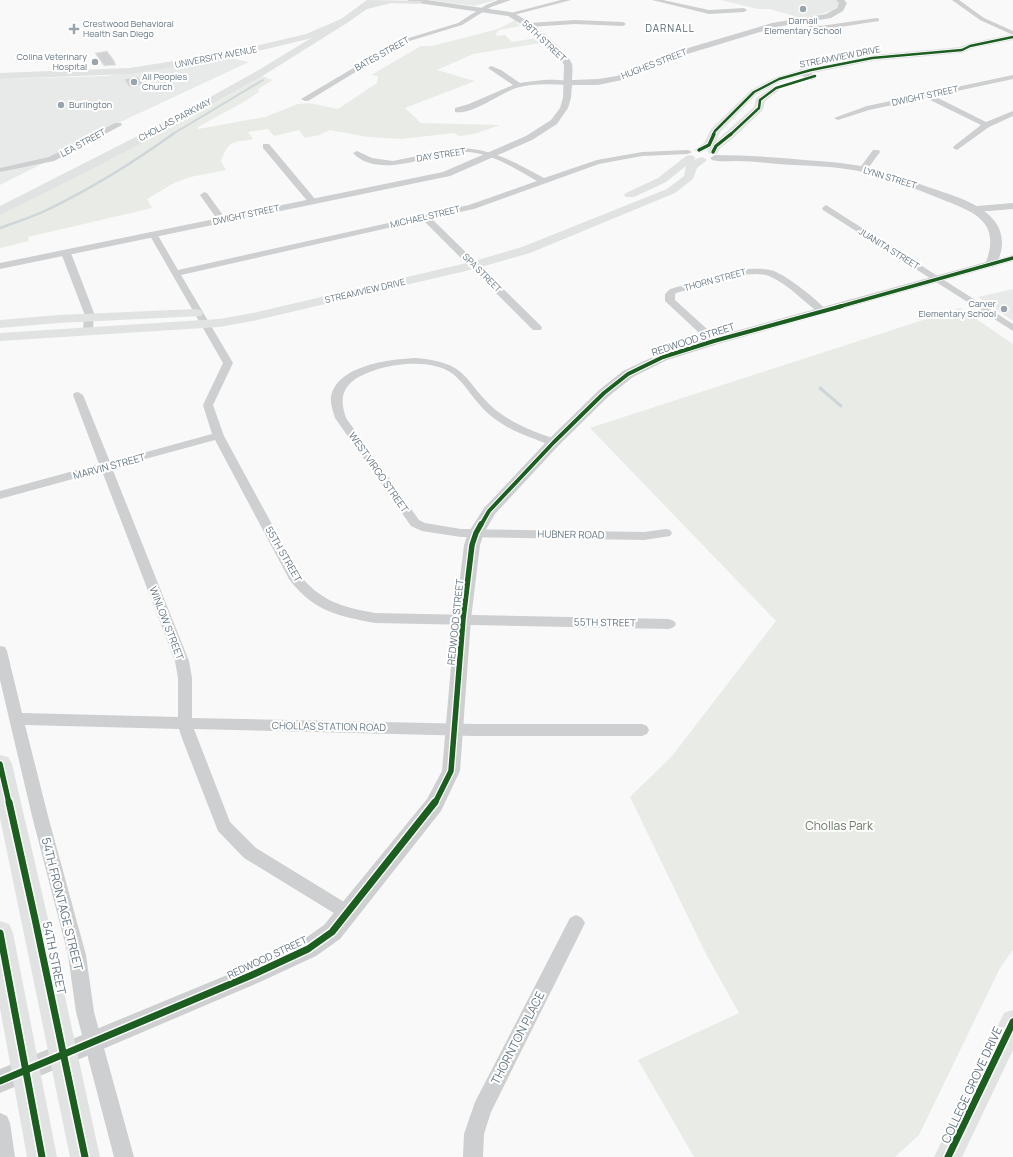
<svg xmlns="http://www.w3.org/2000/svg" width="1013" height="1157" font-family="Manrope,sans-serif">
<style>
.built{fill:#e8e9e9}
.green{fill:#e8ebe6}
.lines{fill:none;stroke-linecap:round;stroke-linejoin:round}
.stream-far2{stroke:#ced6d9;stroke-width:2}
.stream-far1{stroke:#ced6d9;stroke-width:2.5}
.stream{stroke:#ced6d9;stroke-width:3}
.building{fill:#d0d2d3;stroke:#e8e8e8}
.minor{fill:#cecfd0;fill-rule:evenodd}
.tertiary{fill:#cecfd0;fill-rule:evenodd}
.secondary{fill:#e1e2e2;fill-rule:evenodd}
.primary{fill:#e1e2e2;fill-rule:evenodd}
.cycleway-far4-casing{stroke:#fff;stroke-width:4}
.cycleway-far3-casing{stroke:#fff;stroke-width:5}
.cycleway-far2-casing{stroke:#fff;stroke-width:6}
.cycleway-far1-casing{stroke:#fff;stroke-width:8}
.cycleway-casing{stroke:#fff;stroke-width:10}
.cycleway-far4{stroke:#1b5e20;stroke-width:2.5}
.cycleway-far3{stroke:#1b5e20;stroke-width:3.5}
.cycleway-far2{stroke:#1b5e20;stroke-width:4}
.cycleway-far1{stroke:#1b5e20;stroke-width:5.5}
.cycleway{stroke:#1b5e20;stroke-width:7}
.poi-dot{fill:#99a4ac;stroke:#fff;stroke-width:1.5}
.labels{text-anchor:middle;stroke-width:4;stroke-linejoin:round;paint-order:stroke}
.far-poi-label{font-size:9px;fill:#657683;stroke:#fff;text-anchor:start}
.far-street-label{font-size:9px;fill:#657683;stroke:#fff}
.far-quarter-label{font-size:10px;letter-spacing:1px;fill:#57646e;stroke:#fff}
.street-label{font-size:10px;fill:#657683;stroke:#fff}
.near-park-label{font-size:12px;fill:#687a64;stroke:#fff}
.near-street-label{font-size:12px;fill:#657683;stroke:#fff}
</style>
<rect width="100%" height="100%" fill="#f9f9f9"/>
<g class="built">
<path d="M430,0H496L474,6Z"/>
<path d="M720,0H837L841,4L833,10L821,14L801,18L770,9H758Z"/>
<path d="M226,57L249,62L99,132L34,168L0,185V79L106,76L157,69Z"/>
<path d="M1013,289V321L978,297Z"/>
</g>
<g class="green">
<path d="M515,20L520,26L499,30L495,35L499,36L505,35L512,42L536,38L541,43L473,54L437,70L475,81L405,108L421,123L500,125L474,134L459,136L454,133L401,139L368,137L330,130L319,135L305,138L299,130L274,136L268,129L248,132L253,139C233,143 229,139 221,161L226,170L190,177L174,183L147,199L152,208L28,237L29,241L0,248V215L203,110L262,76L273,80L258,89L259,92L242,103L198,127V129L265,117L298,104L309,103L338,109L377,83L378,76L371,75L421,46H432L498,29Z"/>
<path d="M960,308L1013,344V950L1000,968L919,1135L895,1157H694L638,1060L739,1013L706,954L630,797L672,756L776,621L590,428Z"/>
</g>
<g class="lines">
<path class="stream-far2" d="M171,135L263,80"/>
<path class="stream-far1" d="M0,228C16,222 33,217 49,209C92,188 134,162 173,134"/>
<path class="stream" d="M820,388L841,406"/>
</g>
<g class="building">
<path d="M107,51L113,59L116,65L104,66L95,53Z"/>
<path d="M138,77L144,84L129,87L124,79Z"/>
</g>
<g class="lines">
<g class="minor">
<path d="M498,0H511L491,7L462,25L403,43L308,101H305L301,99L399,41L458,23L486,5Z"/>
<path d="M561,0H571L510,16L507,14Z"/>
<path d="M652,0H663L709,10L744,8L747,10L744,12L709,14Z"/>
<path d="M952,0H959L984,18L1013,31V35L980,20Z"/>
<path d="M877,18L879,19V21L820,30L793,21L796,19L820,26Z"/>
<path d="M575,20L623,22L626,24L623,26L575,24L529,27L526,25L529,23Z"/>
<path d="M491,66L501,70L520,83C531,81 563,77 571,83L568,85C551,84 532,83 516,88C499,94 472,115 455,112V108L469,104L513,85L488,68Z"/>
<path d="M1013,75V79L934,96L986,122L1013,111V116L989,127L957,150L953,148L954,146L981,125L926,98L869,110L838,120L834,118L867,106Z"/>
<path d="M115,123H121L122,125L54,161L0,172V168L49,157Z"/>
<path d="M263,144H269L315,199L316,201L315,203H309L263,148Z"/>
<path d="M456,148C489,147 517,163 544,178L597,160L642,152L688,150L692,152L688,154L642,156L599,164L474,209L431,218L541,326L542,328L541,330H533L423,220L181,275L233,363L213,405L224,436L299,574C320,601 342,607 375,613L669,619L674,621L676,624L674,627L669,629L375,623C338,616 313,611 289,579L215,440L112,468L189,661L192,678V718L475,724H642L647,726L649,730L647,734L642,736H475L194,729L230,822L256,848L354,908L357,913L354,918L348,921L342,918L244,858L218,831L183,741L179,729L25,725L48,816L86,955L94,1012L134,1157H114L76,1012L68,955L32,816L0,680V646L5,647L7,651L22,713L178,717V678L175,661L102,471L0,499V491L99,464L73,395L74,393L78,392L83,395L110,462L212,434L203,405L223,363L149,234L150,232H156L178,270L469,205L537,181C516,169 493,154 469,152C435,150 381,182 353,153L357,151L372,158L393,161Z"/>
<path d="M873,150H879L880,152L866,171H860L859,169Z"/>
<path d="M204,192L207,193L225,218L226,220L225,222H219L200,195Z"/>
<path d="M1013,203V209L977,212L973,209L977,206Z"/>
<path d="M826,205L1013,324V331L823,210L822,208Z"/>
<path d="M66,250L71,253L94,313L93,331L92,333H84L83,331L84,313L61,253Z"/>
<path d="M1013,255V261L991,267L986,264L988,262Z"/>
<path d="M749,269C758,269 766,268 774,271C787,276 818,300 827,311L825,313H819C803,301 788,284 769,276C749,268 698,287 676,293L675,295V300L718,339L719,341L718,343H710L665,301V294L670,289L722,274Z"/>
<path d="M416,358C471,363 462,381 497,411C515,425 537,433 558,440L560,442L558,444C550,446 542,442 535,439C514,432 493,421 479,404C470,394 463,382 453,374C429,356 377,364 354,380C340,391 341,403 346,418L419,520L425,523L461,529L644,532L666,529L670,530L672,533L670,536L644,540L461,537L422,531L411,526L335,418C333,411 330,404 331,397C337,365 391,359 416,358Z"/>
<path d="M576,915L582,918L585,923L491,1112L484,1134L483,1157H463L464,1134L475,1102L570,918Z"/>
<path d="M0,1113L7,1116L10,1123L15,1157H0Z"/>
</g>
<g class="tertiary">
<path d="M407,0H427L510,12C525,16 567,50 572,64C573,69 572,76 572,80L598,79L617,76L678,51L772,23L826,14L837,8L839,3L836,0H844L847,3L843,11L831,18L776,27L684,55L622,80L598,85H572L571,98L568,108L557,124L532,140L450,176L0,269V263L443,172L526,136L551,120L560,108L563,98L564,65L559,56L526,27L508,16L411,2Z"/>
<path d="M801,69L815,75L816,77L812,80L798,74L797,72Z"/>
<path d="M715,155C741,155 768,157 794,159C816,161 839,162 861,166C884,170 906,179 928,187C954,196 1003,208 1002,243C1002,251 999,260 995,266L718,344L667,360L633,377L609,396L559,445L495,514L484,533L480,545L471,619L460,771L441,811L340,939L316,956L260,982L0,1093V1069L244,968L300,942L324,925L427,799L442,771L455,619L464,545L468,533L484,508L549,439L599,390L623,371L659,354L710,338L986,262C1001,221 974,212 941,199C916,189 890,178 863,172C836,166 807,166 778,164C764,163 750,161 736,161C728,161 719,162 712,160L710,158Z"/>
</g>
<g class="secondary">
<path d="M344,18L347,19L348,21L347,23L264,75L179,123L92,169L0,215V206L171,119L257,71Z"/>
<path d="M1013,34V40L973,48L962,53L872,61L812,73L782,81L757,94L720,132L716,141L754,107L756,98L772,87H778L780,89L778,91L765,101L763,110L731,140L720,148L717,154H709L708,152L709,149L699,153L694,150L704,143L711,129L751,90L776,77L811,67L872,55L960,47L970,43Z"/>
<path d="M690,155L694,156L695,158L694,160L702,157L707,160L697,168L693,179L675,193L530,253L474,269L253,321L219,327L0,341V333L219,319L253,313L471,262L522,247L667,189L684,176L686,166L666,182L634,197H626L624,195L626,193L658,178L686,156Z"/>
<path d="M196,309L201,310L203,313L201,316L58,323L0,328V320L58,315Z"/>
<path d="M1013,1010V1050L962,1157H934L1004,1013Z"/>
</g>
<g class="primary">
<path d="M367,0L423,1L418,4L392,3L367,9L347,23L312,38L225,59L129,74L0,79V73L129,68L225,53L306,34L341,19Z"/>
<path d="M0,755L8,757L12,764L48,919L100,1157H70L0,818Z"/>
<path d="M0,921L9,924L13,933L57,1157H27L0,1008Z"/>
</g>
<g class="cycleway-far4-casing">
<g id="cycleway-far4">
<path d="M713,135L715,131L754,92L779,79L811,70L872,58L962,50L970,46L1013,37"/>
<path d="M730,135L759,108L760,100L776,88L815,76"/>
</g>
</g>
<g class="cycleway-far3-casing">
<g id="cycleway-far3">
<path d="M699,150L709,145L714,134"/>
<path d="M713,152L716,146L731,134"/>
<path d="M838,307L1013,258"/>
</g>
</g>
<g class="cycleway-far2-casing">
<path id="cycleway-far2" d="M481,525L489,511L554,442L604,393L628,374L663,357L714,341L842,306"/>
</g>
<g class="cycleway-far1-casing">
<g id="cycleway-far1">
<path d="M0,764L9,803"/>
<path d="M435,803L451,771L463,619L472,545L476,533L481,524"/>
</g>
</g>
<g class="cycleway-casing">
<g id="cycleway">
<path d="M9,802L35,919L85,1157"/>
<path d="M0,933L42,1157"/>
<path d="M0,1081L252,975L308,949L332,932L435,802"/>
<path d="M948,1157L1013,1022"/>
</g>
</g>
<use href="#cycleway-far4" class="cycleway-far4"/>
<use href="#cycleway-far3" class="cycleway-far3"/>
<use href="#cycleway-far2" class="cycleway-far2"/>
<use href="#cycleway-far1" class="cycleway-far1"/>
<use href="#cycleway" class="cycleway"/>
</g>
<g class="poi-dot">
<circle cx="803" cy="9" r="4"/>
<path d="M72 23h4v4h4v4h-4v4h-4v-4h-4v-4h4z"/>
<circle cx="95" cy="62" r="4"/>
<circle cx="134" cy="82" r="4"/>
<circle cx="61" cy="105" r="4"/>
<circle cx="1004" cy="309" r="4"/>
</g>
<g class="labels">
<g class="far-poi-label">
<text x="803" y="24" text-anchor="middle">Darnall<tspan x="803" dy="10">Elementary School</tspan></text>
<text x="83" y="27">Crestwood Behavioral<tspan x="83" dy="10">Health San Diego</tspan></text>
<text x="87" y="60" text-anchor="end">Colina Veterinary<tspan x="87" dy="10">Hospital</tspan></text>
<text x="142" y="80">All Peoples<tspan x="142" dy="10">Church</tspan></text>
<text x="69" y="108">Burlington</text>
<text x="996" y="307" text-anchor="end">Carver<tspan x="996" dy="10">Elementary School</tspan></text>
</g>
<g class="far-street-label">
<text transform="translate(544 41) rotate(43)" y="3">58TH STREET</text>
<text transform="translate(382 54) rotate(-29)" y="3">BATES STREET</text>
<text transform="translate(216 57) rotate(-11)" y="3">UNIVERSITY AVENUE</text>
<text transform="translate(840 57) rotate(-11)" y="3">STREAMVIEW DRIVE</text>
<text transform="translate(654 64) rotate(-21)" y="3">HUGHES STREET</text>
<text transform="translate(925 96) rotate(-12)" y="3">DWIGHT STREET</text>
<text transform="translate(175 120) rotate(-28)" y="3">CHOLLAS PARKWAY</text>
<text transform="translate(83 143) rotate(-28)" y="3">LEA STREET</text>
<text transform="translate(441 155) rotate(-9)" y="3">DAY STREET</text>
<text transform="translate(890 178) rotate(17)" y="3">LYNN STREET</text>
<text transform="translate(246 215) rotate(-12)" y="3">DWIGHT STREET</text>
<text transform="translate(425 217) rotate(-13)" y="3">MICHAEL STREET</text>
<text transform="translate(889 249) rotate(32)" y="3">JUANITA STREET</text>
<text transform="translate(482 273) rotate(45)" y="3">SPA STREET</text>
<text transform="translate(715 280) rotate(-15)" y="3">THORN STREET</text>
<text transform="translate(365 291) rotate(-13)" y="3">STREAMVIEW DRIVE</text>
</g>
<g class="far-quarter-label">
<text x="670" y="32">DARNALL</text>
</g>
<g class="street-label">
<text transform="translate(693 339) rotate(-18)" y="4">REDWOOD STREET</text>
<text transform="translate(109 466) rotate(-15)" y="4">MARVIN STREET</text>
<text transform="translate(379 472) rotate(55)" y="4">WEST VIRGO STREET</text>
<text transform="translate(571 534) rotate(1)" y="4">HUBNER ROAD</text>
<text transform="translate(284 554) rotate(60)" y="4">55TH STREET</text>
<text transform="translate(455 622) rotate(-84)" y="4">REDWOOD STREET</text>
<text transform="translate(605 622) rotate(1)" y="4">55TH STREET</text>
<text transform="translate(167 623) rotate(69)" y="4">WINLOW STREET</text>
<text transform="translate(329 726) rotate(1)" y="4">CHOLLAS STATION ROAD</text>
<text transform="translate(267 957) rotate(-25)" y="4">REDWOOD STREET</text>
</g>
<g class="near-park-label">
<text x="839" y="830">Chollas Park</text>
</g>
<g class="near-street-label">
<text transform="translate(62 904) rotate(76)" y="4">54TH FRONTAGE STREET</text>
<text transform="translate(54 958) rotate(78)" y="4">54TH STREET</text>
<text transform="translate(518 1038) rotate(-63)" y="4">THORNTON PLACE</text>
<text transform="translate(972 1085) rotate(-65)" y="4">COLLEGE GROVE DRIVE</text>
</g>
</g>
</svg>
